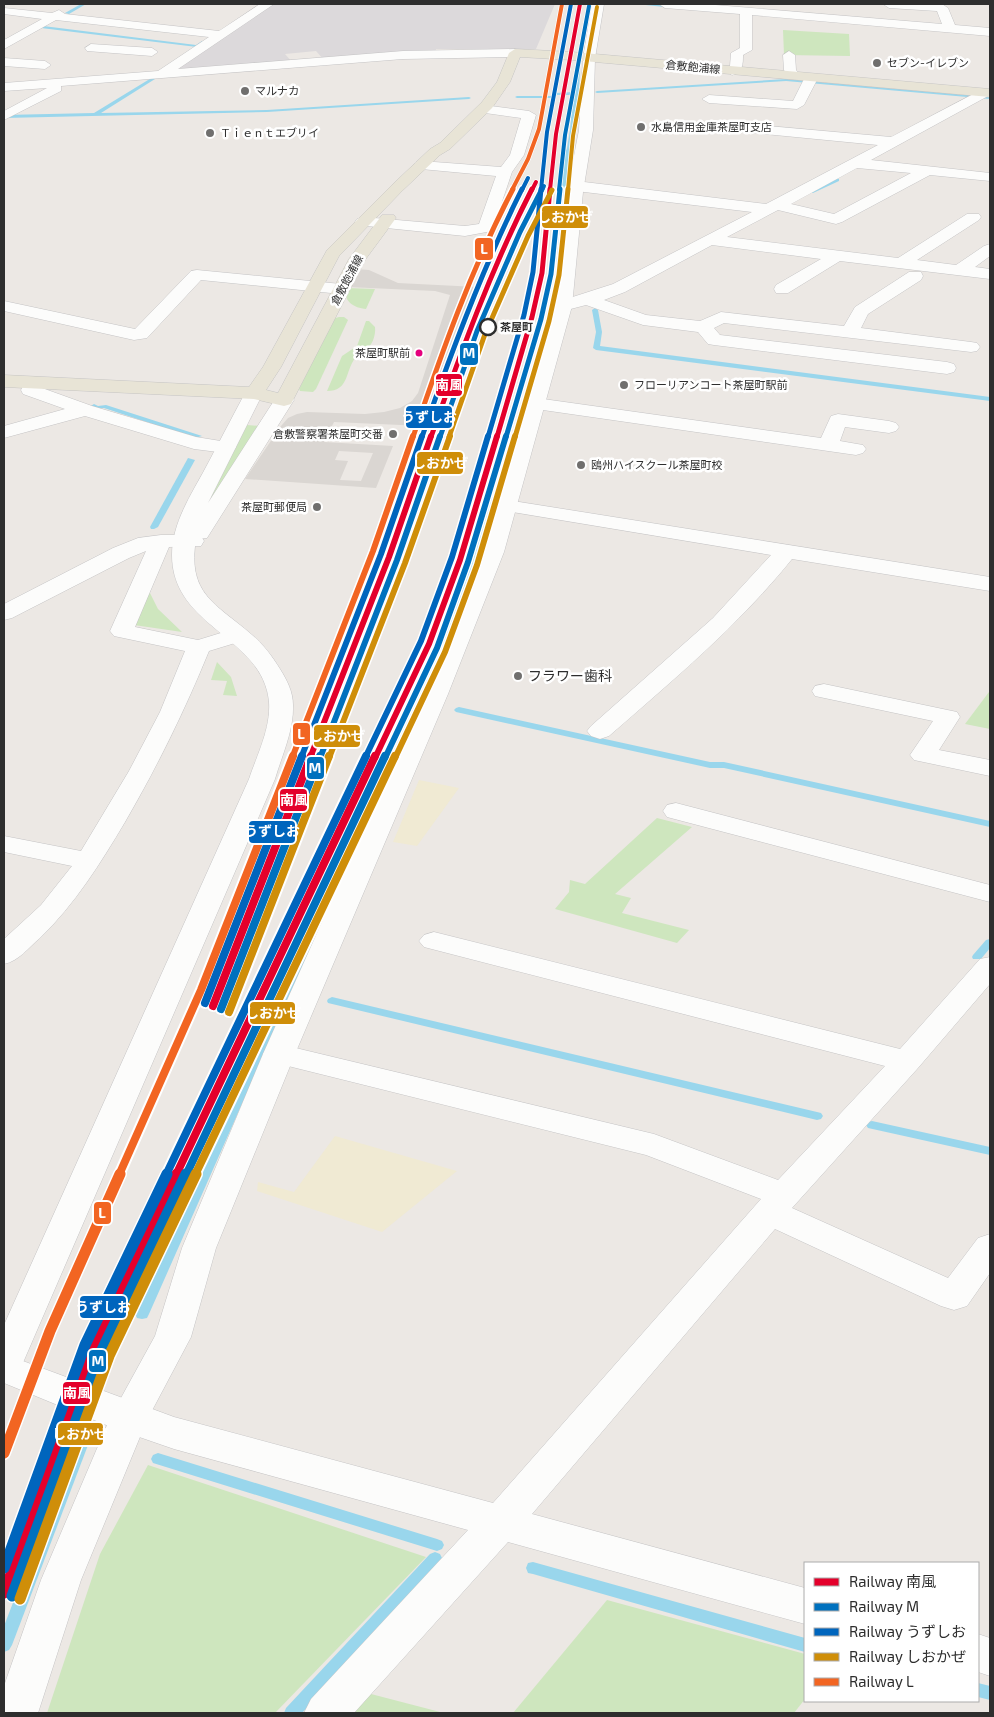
<svg xmlns="http://www.w3.org/2000/svg" width="994" height="1717" font-family="'Exo 2','Noto Sans JP',sans-serif">
<style>
.industrial{fill:#dcd9db}
.green{fill:#cee6be}
.sand{fill:#f0ead3}
.plaza{fill:#dad6d2;fill-rule:evenodd}
.lines{fill:none;stroke-linecap:round;stroke-linejoin:round}
.stream{fill:#99d6ec;fill-rule:evenodd}
.minor-casing{stroke:#c5c4c5;stroke-width:1}
.tertiary-casing{stroke:#c5c4c5;stroke-width:1}
.primary-casing{stroke:#c6c5c4;stroke-width:1}
.minor{fill:#fcfcfb;fill-rule:evenodd}
.tertiary{fill:#fcfcfb;fill-rule:evenodd}
.primary{fill:#e8e4d6;fill-rule:evenodd}
.rail-1-far4-casing{stroke:#fff;stroke-width:5.5}
.rail-1-far3-casing{stroke:#fff;stroke-width:8}
.rail-1-far2-casing{stroke:#fff;stroke-width:9}
.rail-1-far1-casing{stroke:#fff;stroke-width:12}
.rail-1-casing{stroke:#fff;stroke-width:14}
.rail-2-far4-casing{stroke:#fff;stroke-width:5.5}
.rail-2-far3-casing{stroke:#fff;stroke-width:8}
.rail-2-far2-casing{stroke:#fff;stroke-width:9}
.rail-2-far1-casing{stroke:#fff;stroke-width:12}
.rail-2-casing{stroke:#fff;stroke-width:14}
.rail-3-far4-casing{stroke:#fff;stroke-width:5.5}
.rail-3-far3-casing{stroke:#fff;stroke-width:8}
.rail-3-far2-casing{stroke:#fff;stroke-width:9}
.rail-3-far1-casing{stroke:#fff;stroke-width:12}
.rail-3-casing{stroke:#fff;stroke-width:14}
.rail-4-far4-casing{stroke:#fff;stroke-width:5.5}
.rail-4-far3-casing{stroke:#fff;stroke-width:8}
.rail-4-far2-casing{stroke:#fff;stroke-width:9}
.rail-4-far1-casing{stroke:#fff;stroke-width:12}
.rail-4-casing{stroke:#fff;stroke-width:14}
.rail-5-far4-casing{stroke:#fff;stroke-width:5.5}
.rail-5-far3-casing{stroke:#fff;stroke-width:8}
.rail-5-far2-casing{stroke:#fff;stroke-width:9}
.rail-5-far1-casing{stroke:#fff;stroke-width:12}
.rail-5-casing{stroke:#fff;stroke-width:14}
.rail-1-far4{stroke:#e4002b;stroke-width:4}
.rail-1-far3{stroke:#e4002b;stroke-width:5}
.rail-1-far2{stroke:#e4002b;stroke-width:6}
.rail-1-far1{stroke:#e4002b;stroke-width:8}
.rail-1{stroke:#e4002b;stroke-width:11}
.rail-2-far4{stroke:#0071be;stroke-width:4}
.rail-2-far3{stroke:#0071be;stroke-width:5}
.rail-2-far2{stroke:#0071be;stroke-width:6}
.rail-2-far1{stroke:#0071be;stroke-width:8}
.rail-2{stroke:#0071be;stroke-width:11}
.rail-3-far4{stroke:#0065bd;stroke-width:4}
.rail-3-far3{stroke:#0065bd;stroke-width:5}
.rail-3-far2{stroke:#0065bd;stroke-width:6}
.rail-3-far1{stroke:#0065bd;stroke-width:8}
.rail-3{stroke:#0065bd;stroke-width:11}
.rail-4-far4{stroke:#cf8e09;stroke-width:4}
.rail-4-far3{stroke:#cf8e09;stroke-width:5}
.rail-4-far2{stroke:#cf8e09;stroke-width:6}
.rail-4-far1{stroke:#cf8e09;stroke-width:8}
.rail-4{stroke:#cf8e09;stroke-width:11}
.rail-5-far4{stroke:#f26522;stroke-width:4}
.rail-5-far3{stroke:#f26522;stroke-width:5}
.rail-5-far2{stroke:#f26522;stroke-width:6}
.rail-5-far1{stroke:#f26522;stroke-width:8}
.rail-5{stroke:#f26522;stroke-width:11}
.poi-dot{fill:#706f6e;stroke:#fff;stroke-width:2}
.stop-dot{fill:#fff;stroke:#2e2e2e;stroke-width:2.5}
.bus-dot{fill:#e5007d;stroke:#fff;stroke-width:2}
.labels{text-anchor:middle;stroke-width:5;stroke-linejoin:round;paint-order:stroke}
.far-poi-label{font-size:11px;fill:#2e2e2e;stroke:#fff;text-anchor:start}
.far-street-label{font-size:11px;fill:#2e2e2e;stroke:#fff}
.far-stop-label{font-size:11px;font-weight:bold;fill:#2e2e2e;stroke:#fff;text-anchor:start}
.far-bus-label{font-size:11px;fill:#2e2e2e;stroke:#fff;text-anchor:end}
.poi-label{font-size:14px;fill:#2e2e2e;stroke:#fff;text-anchor:start}
.line-badge{stroke:#fff;stroke-width:2}
.badge-label{font-size:14px;text-anchor:middle;font-weight:bold;fill:#fff}
</style>
<rect width="100%" height="100%" fill="#ece8e4"/>
<path class="industrial" d="M273,4H555L536,49H436L435,52L324,60L316,51L285,54L292,62L172,70Z"/>
<g class="green">
<path d="M783,30L849,34L850,56L784,55Z"/>
<path d="M347,288L375,289L366,309C354,308 342,301 347,288Z"/>
<path d="M339,317H344L348,320L316,389L313,392L300,391L299,389L332,319Z"/>
<path d="M366,321H369L375,327C376,336 372,346 364,352C361,354 357,353 355,358C345,372 349,391 327,391L342,356L357,346Z"/>
<path d="M247,425L260,426L212,498L210,496Z"/>
<path d="M149,591L158,609L182,632L134,625Z"/>
<path d="M217,662L231,677L237,696L223,695L227,681L211,680Z"/>
<path d="M989,692H990V729L965,724Z"/>
<path d="M657,818L692,827L615,894L631,898L622,913L689,930L677,943L555,909L569,892L570,880L585,884Z"/>
<path d="M148,1465L426,1557L275,1713H47L100,1554Z"/>
<path d="M607,1600L805,1654V1699L794,1713H513Z"/>
<path d="M371,1694L444,1713H353Z"/>
</g>
<g class="sand">
<path d="M419,780L459,788L417,846L393,842Z"/>
<path d="M335,1136L457,1171L382,1232L257,1191L258,1182L294,1192Z"/>
</g>
<path class="plaza" d="M356,269L369,270L398,283L477,287L443,366L423,426L334,422L324,442L393,446L376,488L245,479L281,426L288,418L297,414L307,412L365,414L384,412L400,408L412,401L418,393L450,295L435,291L348,287ZM339,451L373,453L361,481L340,480L348,461L335,460Z"/>
<g class="lines">
<g class="stream">
<path d="M81,4H86L69,14L65,13Z"/>
<path d="M636,4H650L676,7L674,8Z"/>
<path d="M43,26L196,45L202,41L206,42L197,47L41,28Z"/>
<path d="M578,68L580,69L579,92L582,93L578,95L576,130L573,148L568,161L564,227L559,260L556,262L553,260L558,227L562,161L567,148L570,130L573,95H557L555,98H517L515,97L517,96H553L555,93L574,92L576,69Z"/>
<path d="M153,77L155,79L101,113L267,110L469,97L471,98L469,99L267,112L4,118V115L94,113Z"/>
<path d="M786,79L990,97V99L786,81L597,93L595,92L597,91Z"/>
<path d="M837,178L839,179V181L813,193L808,192Z"/>
<path d="M595,308L598,310L602,332L600,346L990,397V401L596,350L593,348L596,332L592,310Z"/>
<path d="M94,404L98,406L106,405L202,436L195,438L104,408L96,409L91,406Z"/>
<path d="M188,458L195,460L158,527L154,529H151L150,527Z"/>
<path d="M490,497H496L497,499L472,574L415,713L149,1314L147,1318L142,1319L137,1318L135,1314L405,713L464,574Z"/>
<path d="M459,707L710,762H724L990,821V827L724,768H710L456,712L454,710L456,708Z"/>
<path d="M990,939V948L981,959H973L972,957L973,955L986,940Z"/>
<path d="M332,997L817,1112L821,1113L823,1116L821,1119L817,1120L328,1003L327,1001L328,999Z"/>
<path d="M872,1121L990,1147V1155L868,1128L866,1125L868,1122Z"/>
<path d="M86,1426L91,1428L93,1432L12,1645L9,1650L4,1652V1626L79,1432L81,1428Z"/>
<path d="M158,1453L437,1539L442,1541L444,1545L442,1549L437,1551L153,1463L151,1459L153,1455Z"/>
<path d="M435,1552L440,1554L442,1558L440,1562L302,1713H284L286,1708L430,1554Z"/>
<path d="M533,1562L805,1638V1652L533,1574L528,1573L526,1568L528,1563Z"/>
<path d="M978,1683L990,1686V1700L978,1697Z"/>
</g>
<g class="minor-casing">
<g id="minor">
<path d="M260,4H274L178,69L403,51L515,49L521,53L515,57L403,59L61,86V91L4,120V111L47,88L4,91V83L158,71L209,37L56,20L4,49V40L42,19L4,14V8L52,13L59,10L65,14L219,31Z"/>
<path d="M659,4H703L942,24L937,11L889,8L883,4H942L948,8L955,25L990,28V36L752,15V50L743,55C743,64 743,72 732,75L726,71L730,66L731,53L740,48V14L665,8Z"/>
<path d="M91,44L152,48L158,52L152,56L87,51L85,48Z"/>
<path d="M789,51L795,55L796,70L801,76L799,79H789L784,70L783,55Z"/>
<path d="M4,58L45,61L51,65L45,69L4,66Z"/>
<path d="M811,74L818,78L804,105L797,109L709,103L702,99L709,95L793,101L806,75Z"/>
<path d="M983,89L990,93L988,96L871,160L990,173V181L930,175L842,222L836,224L778,210L727,237L898,258L967,214H979L981,217L979,220L917,260L956,265L984,246L990,244V256L975,267L990,269V279L840,261L788,293H776L774,289L776,285L821,259L712,245L625,292L604,300L646,315L700,321L721,312L844,326L855,307L909,272H921L923,276L921,280L868,314L861,328L971,342L977,343L980,347L977,351L971,352L724,323L714,328L720,335L947,362L954,364L956,368L954,372L947,374L714,345L708,344L698,332L643,325L586,305L563,311L557,310L554,306L557,302L613,284L752,212L576,191L571,189L568,186L571,183L576,181L766,204L878,145L713,129L708,128L706,125L708,122L713,121L891,137ZM857,168L911,173L834,214L791,204Z"/>
<path d="M483,105L529,111L536,115L524,155L512,172L492,231L465,236L357,225L355,222L357,219L363,217L465,226L479,224L496,176L421,169L416,168L414,165L416,162L421,161L501,167L510,155L521,118L478,112L476,109Z"/>
<path d="M197,270L341,284L347,285L349,289L347,293L341,294L201,280L147,338L134,340L4,311V301L135,329L191,271Z"/>
<path d="M36,377L43,379L45,383L42,388L92,406L196,437L233,443L236,447L233,451L226,453L194,449L85,416L4,438V426L65,409L23,394L21,390C25,383 28,379 36,377Z"/>
<path d="M536,398L821,438L831,416L838,414L889,421L896,423L899,427L896,431L889,433L845,427L840,441L863,445L866,449L863,453L856,455L529,408L526,404L529,400Z"/>
<path d="M507,500L990,577V591L792,559C738,626 673,680 609,736L600,739L591,736L587,731L591,726L713,618L771,555L500,510L497,506L500,502Z"/>
<path d="M161,535H193L201,536L204,541L201,546L169,547L135,627L198,640L237,628L245,630L249,635L245,640L209,651C184,712 158,765 125,822C100,864 75,904 40,938C28,948 19,961 4,964V939L41,905L72,866L4,852V836L81,851L129,771L160,712L185,651L114,636L110,631L146,551L129,558L12,618L4,620V604L113,548L138,538Z"/>
<path d="M824,684L957,712L960,717L939,750L990,760V776L914,760L910,755L933,721L815,696L812,691L815,686Z"/>
<path d="M676,803L990,885V902L667,817L663,811L667,805Z"/>
<path d="M434,932L900,1049L980,959L990,957V984L918,1068L792,1208L948,1278L978,1238L990,1234V1273L967,1306L954,1310L941,1306L775,1229L532,1514L805,1588V1624L508,1542L354,1713H304L311,1699L468,1530L174,1449L116,1429L4,1383V1354L174,1417L493,1503L761,1199L646,1155L268,1061L263,1054L268,1047L279,1044L654,1134L778,1180L885,1066L424,947L419,941L424,935Z"/>
<path d="M978,1634L990,1638V1676L978,1672Z"/>
</g>
</g>
<g class="tertiary-casing">
<g id="tertiary">
<path d="M592,4H604L595,58L593,130L583,192L572,306L504,552L448,694L295,1054L216,1248L191,1337L147,1420L81,1580L38,1713H4V1686L41,1580L110,1418L155,1336L182,1248L263,1054L424,694L482,552L554,306L567,192L579,130L583,58Z"/>
<path d="M254,387L261,389L263,393L208,503L277,396L284,394L291,396L294,400L207,538L196,539C187,594 215,603 251,634C263,644 272,656 280,669C287,680 293,692 293,705C294,730 282,755 275,779L22,1365L17,1375L4,1380V1325L249,779C257,755 271,728 269,702C263,636 172,628 172,555C172,523 191,495 206,467C219,442 232,418 245,393L247,389Z"/>
</g>
</g>
<g class="primary-casing">
<path id="primary" d="M515,49L572,52L990,89V97L572,60L520,57L510,82L492,108L450,149L440,155L402,191L339,256L281,367L266,390L278,393L349,259L382,215H394L396,218L365,260L291,404L284,406L254,399L4,387V375L249,387L263,367L327,250L392,185L430,149L440,143L482,102L497,82L509,53Z"/>
</g>
<use href="#minor" class="minor"/>
<use href="#tertiary" class="tertiary"/>
<use href="#primary" class="primary"/>
<g class="rail-1-far4-casing">
<g id="rail-1-far4">
<path d="M532,190L536,182"/>
<path d="M550,190L556,134L580,4"/>
</g>
</g>
<g class="rail-1-far3-casing">
<g id="rail-1-far3">
<path d="M431,437C461,352 491,269 532,189"/>
<path d="M497,437L532,317L542,273L550,189"/>
</g>
</g>
<g class="rail-1-far2-casing">
<g id="rail-1-far2">
<path d="M310,758L389,557L431,436"/>
<path d="M375,758L429,644L460,560L497,436"/>
</g>
</g>
<g class="rail-1-far1-casing">
<g id="rail-1-far1">
<path d="M213,1006L311,756"/>
<path d="M176,1175L375,756"/>
</g>
</g>
<g class="rail-1-casing">
<path id="rail-1" d="M4,1593L93,1349L177,1174"/>
</g>
<g class="rail-2-far4-casing">
<g id="rail-2-far4">
<path d="M542,190L544,186"/>
<path d="M559,190L565,135L589,6"/>
</g>
</g>
<g class="rail-2-far3-casing">
<g id="rail-2-far3">
<path d="M440,437L477,331L520,232L542,189"/>
<path d="M506,437L541,319L551,274L560,189"/>
</g>
</g>
<g class="rail-2-far2-casing">
<g id="rail-2-far2">
<path d="M320,758L397,560L440,436"/>
<path d="M385,758L437,648L468,562L506,436"/>
</g>
</g>
<g class="rail-2-far1-casing">
<g id="rail-2-far1">
<path d="M221,1009L320,756"/>
<path d="M186,1175L385,756"/>
</g>
</g>
<g class="rail-2-casing">
<path id="rail-2" d="M12,1596L101,1352L186,1174"/>
</g>
<g class="rail-3-far4-casing">
<g id="rail-3-far4">
<path d="M522,190L528,178"/>
<path d="M541,190L547,132L571,4"/>
</g>
</g>
<g class="rail-3-far3-casing">
<g id="rail-3-far3">
<path d="M422,437C451,352 482,269 522,189"/>
<path d="M488,437L524,315L533,272L541,189"/>
</g>
</g>
<g class="rail-3-far2-casing">
<g id="rail-3-far2">
<path d="M301,758L381,554L422,436"/>
<path d="M365,758L421,641L452,557L488,436"/>
</g>
</g>
<g class="rail-3-far1-casing">
<g id="rail-3-far1">
<path d="M205,1003L302,756"/>
<path d="M166,1175L366,756"/>
</g>
</g>
<g class="rail-3-casing">
<path id="rail-3" d="M4,1568L85,1345L167,1174"/>
</g>
<g class="rail-4-far4-casing">
<path id="rail-4-far4" d="M568,190L573,136L597,7"/>
</g>
<g class="rail-4-far3-casing">
<g id="rail-4-far3">
<path d="M449,437L485,334L528,236L552,190"/>
<path d="M515,437L549,321L559,275L568,189"/>
</g>
</g>
<g class="rail-4-far2-casing">
<g id="rail-4-far2">
<path d="M329,758L405,563L450,436"/>
<path d="M395,758L445,652L477,565L515,436"/>
</g>
</g>
<g class="rail-4-far1-casing">
<g id="rail-4-far1">
<path d="M229,1012L329,756"/>
<path d="M195,1175L395,756"/>
</g>
</g>
<g class="rail-4-casing">
<path id="rail-4" d="M20,1599L109,1356L196,1174"/>
</g>
<g class="rail-5-far4-casing">
<path id="rail-5-far4" d="M512,190L528,159L539,129L562,4"/>
</g>
<g class="rail-5-far3-casing">
<path id="rail-5-far3" d="M413,437C442,352 471,269 513,189"/>
</g>
<g class="rail-5-far2-casing">
<path id="rail-5-far2" d="M292,758L373,551L413,436"/>
</g>
<g class="rail-5-far1-casing">
<path id="rail-5-far1" d="M119,1175L201,990L293,756"/>
</g>
<g class="rail-5-casing">
<path id="rail-5" d="M4,1453L50,1331L120,1174"/>
</g>
<use href="#rail-1-far4" class="rail-1-far4"/>
<use href="#rail-1-far3" class="rail-1-far3"/>
<use href="#rail-1-far2" class="rail-1-far2"/>
<use href="#rail-1-far1" class="rail-1-far1"/>
<use href="#rail-1" class="rail-1"/>
<use href="#rail-2-far4" class="rail-2-far4"/>
<use href="#rail-2-far3" class="rail-2-far3"/>
<use href="#rail-2-far2" class="rail-2-far2"/>
<use href="#rail-2-far1" class="rail-2-far1"/>
<use href="#rail-2" class="rail-2"/>
<use href="#rail-3-far4" class="rail-3-far4"/>
<use href="#rail-3-far3" class="rail-3-far3"/>
<use href="#rail-3-far2" class="rail-3-far2"/>
<use href="#rail-3-far1" class="rail-3-far1"/>
<use href="#rail-3" class="rail-3"/>
<use href="#rail-4-far4" class="rail-4-far4"/>
<use href="#rail-4-far3" class="rail-4-far3"/>
<use href="#rail-4-far2" class="rail-4-far2"/>
<use href="#rail-4-far1" class="rail-4-far1"/>
<use href="#rail-4" class="rail-4"/>
<use href="#rail-5-far4" class="rail-5-far4"/>
<use href="#rail-5-far3" class="rail-5-far3"/>
<use href="#rail-5-far2" class="rail-5-far2"/>
<use href="#rail-5-far1" class="rail-5-far1"/>
<use href="#rail-5" class="rail-5"/>
</g>
<g class="poi-dot">
<circle cx="877" cy="63" r="5"/>
<circle cx="245" cy="91" r="5"/>
<circle cx="641" cy="127" r="5"/>
<circle cx="210" cy="133" r="5"/>
<circle cx="624" cy="385" r="5"/>
<circle cx="393" cy="434" r="5"/>
<circle cx="581" cy="465" r="5"/>
<circle cx="317" cy="507" r="5"/>
<circle cx="518" cy="676" r="5"/>
</g>
<circle class="stop-dot" cx="488" cy="327" r="8"/>
<circle class="bus-dot" cx="419" cy="353" r="4.5"/>
<g class="labels">
<g class="far-poi-label">
<text x="887" y="67">セブン-イレブン</text>
<text x="255" y="95">マルナカ</text>
<text x="651" y="131">水島信用金庫茶屋町支店</text>
<text x="220" y="137">Ｔｉｅｎｔエブリイ</text>
<text x="634" y="389">フローリアンコート茶屋町駅前</text>
<text x="383" y="438" text-anchor="end">倉敷警察署茶屋町交番</text>
<text x="591" y="469">鴎州ハイスクール茶屋町校</text>
<text x="307" y="511" text-anchor="end">茶屋町郵便局</text>
</g>
<g class="far-street-label">
<text transform="translate(693 67) rotate(5)" y="4">倉敷飽浦線</text>
<text transform="translate(347 280) rotate(-62)" y="4">倉敷飽浦線</text>
</g>
<g class="far-stop-label">
<text x="500" y="331">茶屋町</text>
</g>
<g class="far-bus-label">
<text x="410" y="357">茶屋町駅前</text>
</g>
<g class="poi-label">
<text x="528" y="681">フラワー歯科</text>
</g>
</g>
<g class="line-badge">
<rect x="541" y="205" width="48" height="24" rx="5" fill="#cf8e09"/>
<rect x="474" y="237" width="20" height="24" rx="5" fill="#f26522"/>
<rect x="459" y="342" width="20" height="24" rx="5" fill="#0071be"/>
<rect x="435" y="373" width="28" height="24" rx="5" fill="#e4002b"/>
<rect x="405" y="405" width="48" height="24" rx="5" fill="#0065bd"/>
<rect x="416" y="451" width="48" height="24" rx="5" fill="#cf8e09"/>
<rect x="292" y="722" width="19" height="24" rx="5" fill="#f26522"/>
<rect x="313" y="724" width="48" height="24" rx="5" fill="#cf8e09"/>
<rect x="306" y="756" width="19" height="24" rx="5" fill="#0071be"/>
<rect x="279" y="788" width="29" height="24" rx="5" fill="#e4002b"/>
<rect x="248" y="820" width="48" height="24" rx="5" fill="#0065bd"/>
<rect x="249" y="1001" width="47" height="24" rx="5" fill="#cf8e09"/>
<rect x="93" y="1201" width="19" height="24" rx="5" fill="#f26522"/>
<rect x="79" y="1295" width="48" height="24" rx="5" fill="#0065bd"/>
<rect x="88" y="1349" width="19" height="24" rx="5" fill="#0071be"/>
<rect x="62" y="1381" width="29" height="24" rx="5" fill="#e4002b"/>
<rect x="57" y="1422" width="47" height="24" rx="5" fill="#cf8e09"/>
</g>
<g class="badge-label">
<text x="565" y="222">しおかぜ</text>
<text x="484" y="254">L</text>
<text x="469" y="358">M</text>
<text x="449" y="390">南風</text>
<text x="429" y="422">うずしお</text>
<text x="440" y="468">しおかぜ</text>
<text x="301" y="739">L</text>
<text x="337" y="741">しおかぜ</text>
<text x="315" y="773">M</text>
<text x="294" y="805">南風</text>
<text x="272" y="836">うずしお</text>
<text x="273" y="1018">しおかぜ</text>
<text x="102" y="1218">L</text>
<text x="103" y="1312">うずしお</text>
<text x="98" y="1366">M</text>
<text x="77" y="1398">南風</text>
<text x="80" y="1439">しおかぜ</text>
</g>
<rect width="994" height="1717" fill="none" stroke="#2e2e2e" stroke-width="10"/>
<rect x="804" y="1562" width="175" height="140" fill="#ffffff" stroke="#ababab"/>
<rect x="814" y="1578" width="25" height="8" fill="#e4002b" stroke="#ababab"/>
<text x="849" y="1587" font-size="15" fill="#2e2e2e">Railway 南風</text>
<rect x="814" y="1603" width="25" height="8" fill="#0071be" stroke="#ababab"/>
<text x="849" y="1612" font-size="15" fill="#2e2e2e">Railway M</text>
<rect x="814" y="1628" width="25" height="8" fill="#0065bd" stroke="#ababab"/>
<text x="849" y="1637" font-size="15" fill="#2e2e2e">Railway うずしお</text>
<rect x="814" y="1653" width="25" height="8" fill="#cf8e09" stroke="#ababab"/>
<text x="849" y="1662" font-size="15" fill="#2e2e2e">Railway しおかぜ</text>
<rect x="814" y="1678" width="25" height="8" fill="#f26522" stroke="#ababab"/>
<text x="849" y="1687" font-size="15" fill="#2e2e2e">Railway L</text>
</svg>
